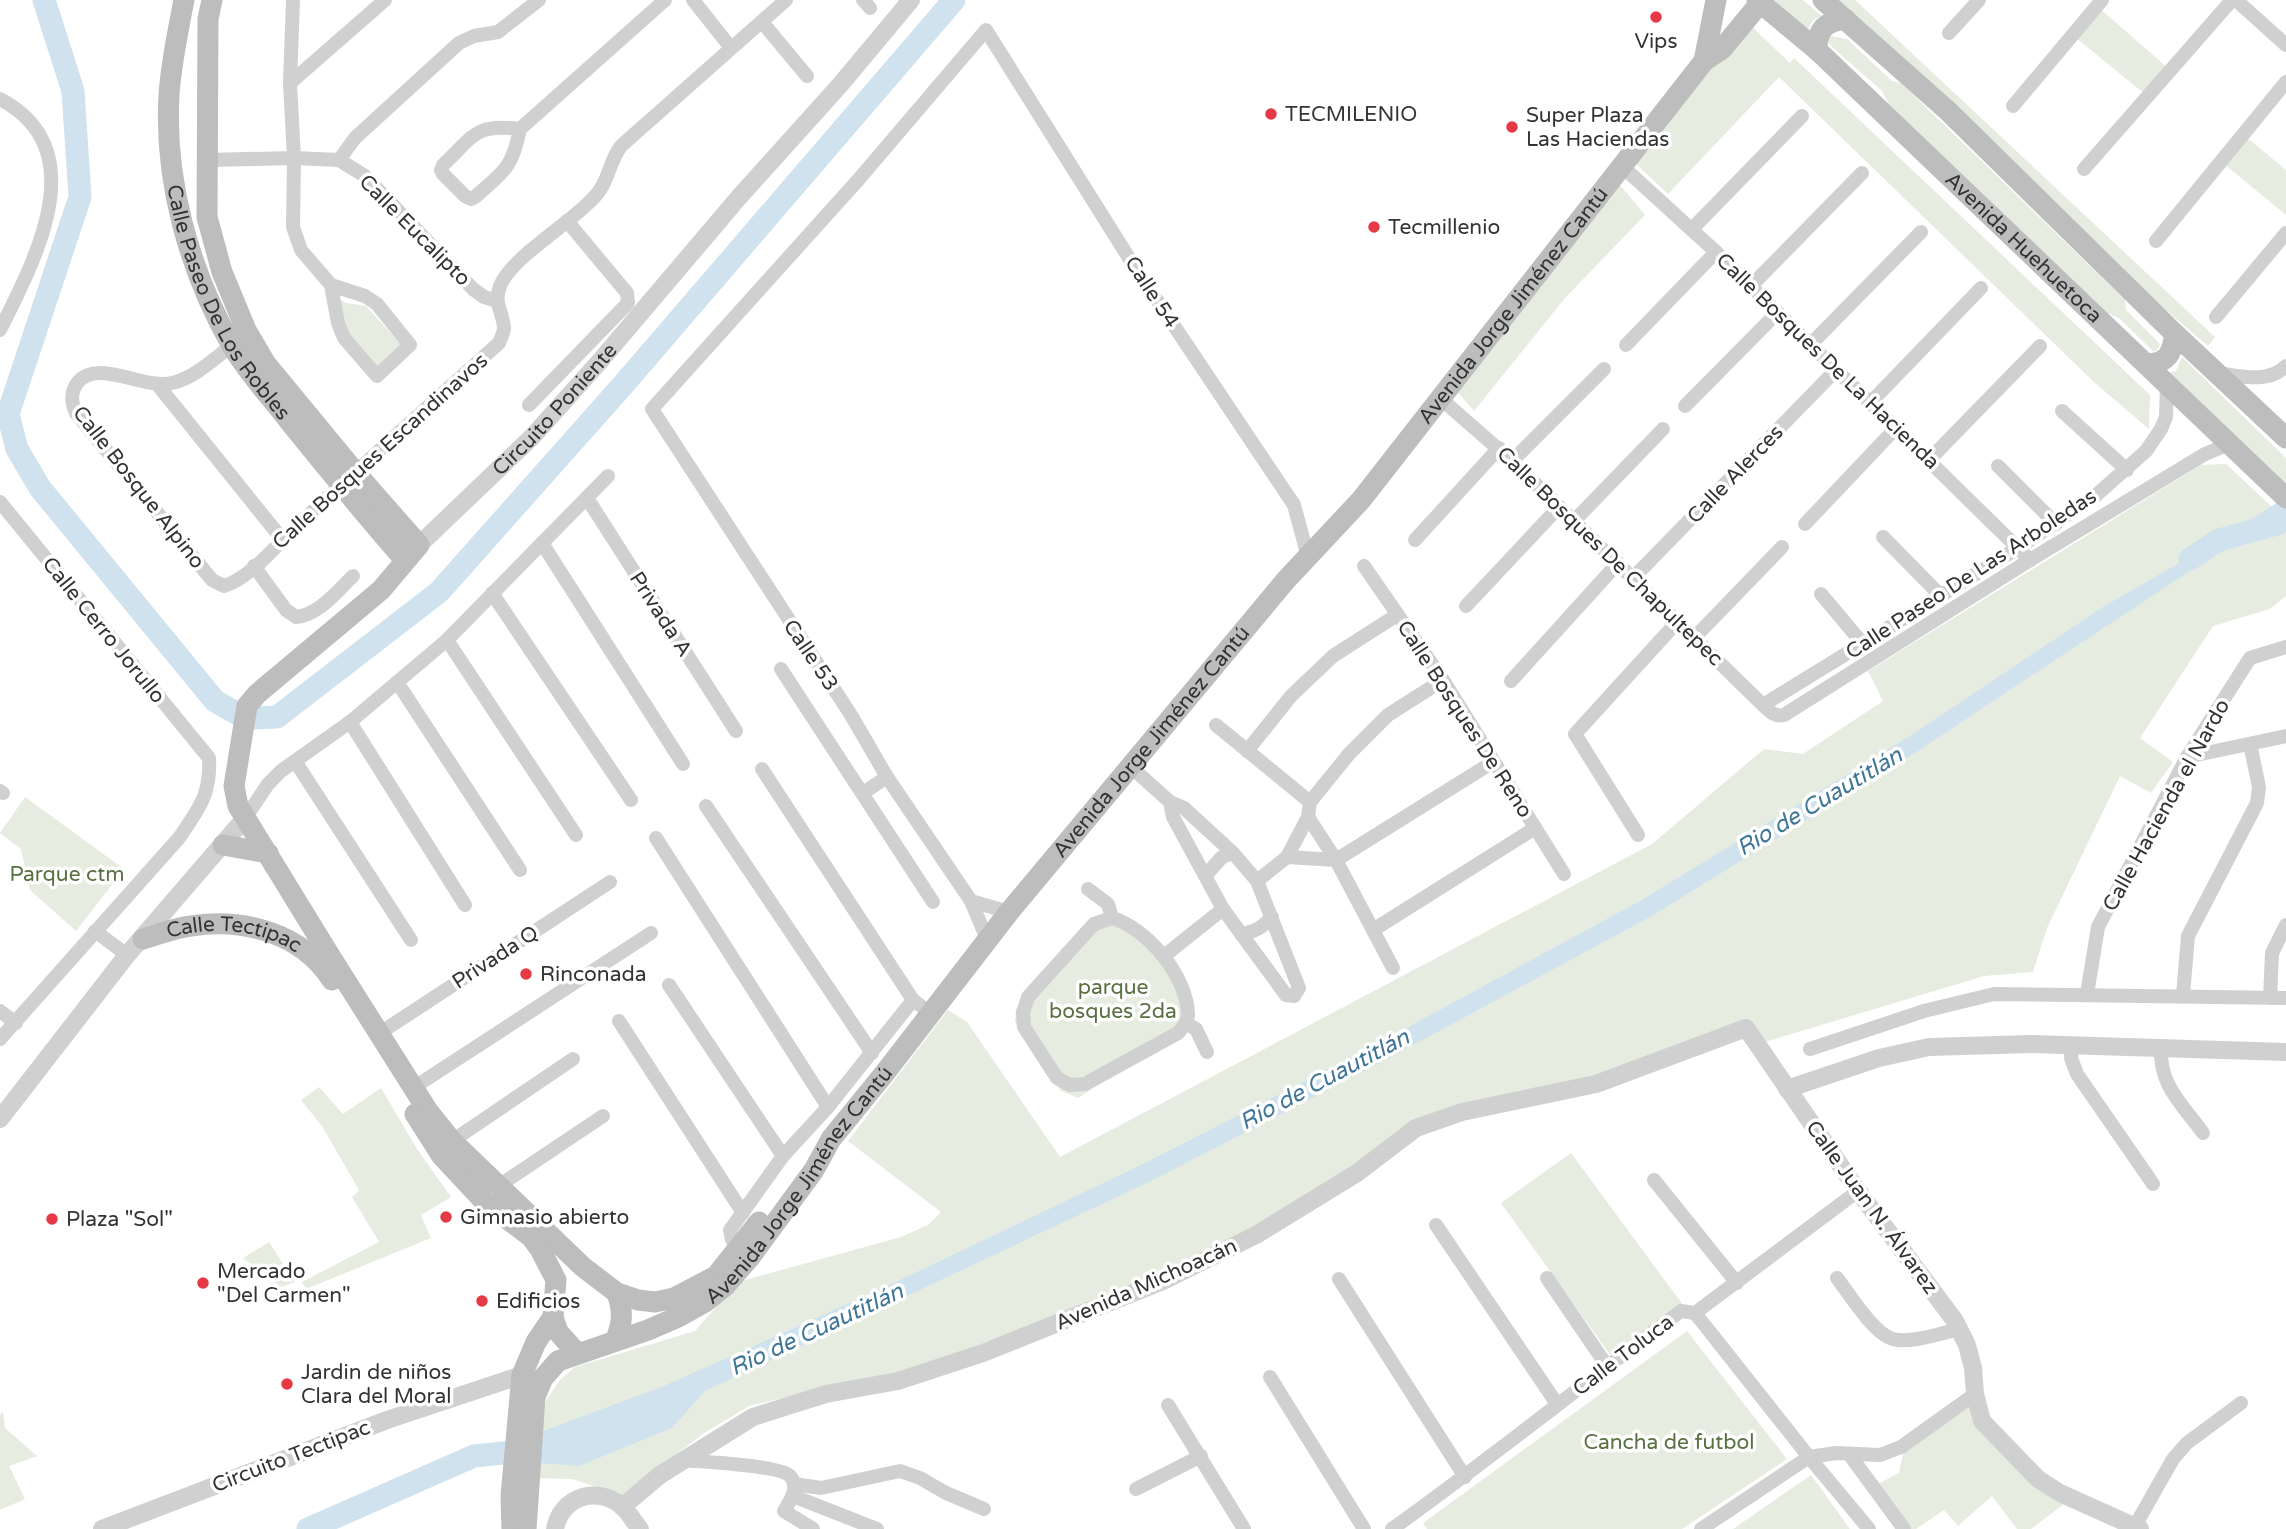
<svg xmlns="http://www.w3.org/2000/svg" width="2286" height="1529" font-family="'Varela Round',sans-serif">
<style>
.green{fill:#e6ecdf}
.water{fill:#cfe2ee}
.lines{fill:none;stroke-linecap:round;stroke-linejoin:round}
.river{stroke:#cfe2ee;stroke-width:23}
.minor{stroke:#d0d0d0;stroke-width:14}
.tertiary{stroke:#d0d0d0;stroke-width:18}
.secondary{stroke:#bdbdbd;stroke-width:21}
.poi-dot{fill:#e63946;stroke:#fff;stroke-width:2.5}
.labels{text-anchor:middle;stroke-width:7;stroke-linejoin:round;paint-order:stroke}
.poi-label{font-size:21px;fill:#333;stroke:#fff;text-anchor:start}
.street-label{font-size:21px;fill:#333;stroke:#fff}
.park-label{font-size:21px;fill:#56703f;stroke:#fff}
.water-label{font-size:23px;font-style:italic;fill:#3f7597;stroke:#fff}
</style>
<rect width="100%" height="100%" fill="#fff"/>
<g class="green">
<path d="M1768,0H1803L1822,16C1812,19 1809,24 1808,34Z"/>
<path d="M1836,0H1855L2215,337L2208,346L2140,288Z"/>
<path d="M2099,8L2169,69L2146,95L2075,37Z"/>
<path d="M1746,21L1790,63L1794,58L2150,395L2149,429L2095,383L1779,77L1668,194L1633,161Z"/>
<path d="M1830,36L1847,39L1892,81L1901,83L2125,300L2126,310L2160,344L2158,349L2154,352L2120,319L2101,310L1981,192L1893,111L1882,91L1833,48L1827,41Z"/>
<path d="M2245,136L2286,170V215L2224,164Z"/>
<path d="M1615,179L1645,215L1565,298L1474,411L1452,386Z"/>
<path d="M341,300L346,303L366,306L405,349L378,374L344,336Z"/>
<path d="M2182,357L2286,458V489L2167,373L2176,371Z"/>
<path d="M2226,464L2286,520V596L2270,609L2213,626L2140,738L2173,762L2151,793L2120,776L2047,928L2033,972L1984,976L1765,1042L1748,1019L1596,1076L1496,1097L1354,1165L1250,1231L1124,1289L992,1342L898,1372L749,1406L704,1433L622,1495L572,1479L536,1478L546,1400L560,1380L575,1367L695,1331L738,1282L901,1237L928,1225L941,1212L848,1141L948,1010L967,1022L1060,1157L1652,844L1764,749L1803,754L1883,701L1868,671L2201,465Z"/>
<path d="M25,797L124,869L76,931L30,890L21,849L0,833Z"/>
<path d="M1107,924L1129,926L1178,983L1183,1029L1078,1098L1061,1091L1042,1062L1021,1036L1015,1021L1016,1009L1085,936Z"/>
<path d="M319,1087L343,1114L381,1088L417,1149L451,1197L421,1215L431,1238L306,1289L302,1282L379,1242L352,1197L359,1190L322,1126L301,1100Z"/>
<path d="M1571,1153L1683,1305L1611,1356L1501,1203Z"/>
<path d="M269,1242L295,1282L281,1287L243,1258Z"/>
<path d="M1687,1331L1787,1459L1682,1529H1427L1423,1523Z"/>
<path d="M1973,1401L2068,1501L2031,1529H2017L1992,1496L1958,1526L1944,1510L1916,1529H1908L1876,1485L1899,1473L1904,1449Z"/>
<path d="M3,1411L5,1428L37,1456L9,1466L25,1499L0,1510V1415Z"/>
<path d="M1811,1475L1850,1529H1733Z"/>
</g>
<path class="water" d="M2286,497V526L2275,534L2218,552L1918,751L1650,917L1378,1064L1149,1182L705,1391L672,1428L579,1466L539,1463L543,1431L664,1386L892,1284L1143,1164L1368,1049L1640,901L1910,736L2103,607L2214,543Z"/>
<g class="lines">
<g class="river">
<path d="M44,0L73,91L80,197L8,414L17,449L40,488L215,701L238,714"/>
<path d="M2190,559L2219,540L2277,524L2286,516"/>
<path d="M255,718L277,717L439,592L623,385L954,0"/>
<path d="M308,1529L474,1456L534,1450"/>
</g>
<g class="minor">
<path d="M293,0L290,83L294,158L293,227L301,250L331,285L338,323L344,338L377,376L410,345L377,304L365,296L331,285"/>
<path d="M693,0L731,48"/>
<path d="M863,0L870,8"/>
<path d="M2236,0L2286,45"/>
<path d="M762,22L807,76"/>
<path d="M1949,33L1979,0"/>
<path d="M290,83L385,0"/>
<path d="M0,99C96,150 34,261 0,330"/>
<path d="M2013,106L2102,0"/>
<path d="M520,129C475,123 474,136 443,165L441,170L443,174L465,196L471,199L475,197C504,171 512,169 520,129L665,0"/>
<path d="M207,160L294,158L339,160L365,176L473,289L484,297L497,301"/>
<path d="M339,160L355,138L459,43L474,36L498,32L539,0"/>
<path d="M1623,167L1716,252L2030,560"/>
<path d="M2084,169L2232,0"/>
<path d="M1692,229L1802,116"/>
<path d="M2156,241L2286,82"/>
<path d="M1750,287L1862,173"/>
<path d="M2216,317L2286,233"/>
<path d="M232,345C214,359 194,378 172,383C144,390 98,358 78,382C70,392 71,402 76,413L212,580L224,586C251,578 279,542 301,522C366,462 433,402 499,343C501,338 504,332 504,328C503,311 493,304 500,286C512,256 574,222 597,194C609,180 609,162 621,146L786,0"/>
<path d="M1626,345L1716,252"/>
<path d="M1810,345L1921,232"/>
<path d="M2218,373C2241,376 2268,384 2286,366"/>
<path d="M157,384L282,539"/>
<path d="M1440,398L1512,461L1763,705C1770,712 1775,717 1784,715L2030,560L2205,454L2229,444"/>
<path d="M1870,403L1981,288"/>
<path d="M529,405L628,303L627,293L567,221"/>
<path d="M1685,406L1777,313"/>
<path d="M2062,411L2127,470"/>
<path d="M1929,460L2040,346"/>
<path d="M1512,461L1604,369"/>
<path d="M1998,466L2056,524"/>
<path d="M587,498L736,731"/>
<path d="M0,502L209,758C211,795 199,808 179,838L0,1039"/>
<path d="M1574,521L1663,429"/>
<path d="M1805,524L1896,428"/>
<path d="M1883,537L1941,596"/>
<path d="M1415,540L1499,448"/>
<path d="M542,543L683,764"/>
<path d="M254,566L286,610L296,617C319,615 337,591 353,576"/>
<path d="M1364,566L1443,680L1564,874"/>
<path d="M1633,578L1836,370"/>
<path d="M492,593L631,800"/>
<path d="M1821,594L1863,644"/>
<path d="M1466,606L1559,507"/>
<path d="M1695,637L1782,547"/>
<path d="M447,640L576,835"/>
<path d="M781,669L933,902"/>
<path d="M1511,681L1618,563"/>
<path d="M397,682L520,870"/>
<path d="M1763,705L2018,548L2093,498L2146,451L2161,429L2166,417L2167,384"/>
<path d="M350,722L465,905"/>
<path d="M1216,725L1310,802"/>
<path d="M1247,751L1291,696L1333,656L1397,615"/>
<path d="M2187,757L2286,736"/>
<path d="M295,761L411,940"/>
<path d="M1130,766L1170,802L1184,808L1233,853L1257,881L1299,988L1294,996L1286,995L1223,909L1173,817L1170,802"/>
<path d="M762,769L913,1000L929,1012"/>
<path d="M0,791L3,793"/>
<path d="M863,793L887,777"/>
<path d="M706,806L872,1053"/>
<path d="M246,817L268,784L281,771L350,722L447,640L608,476"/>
<path d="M1308,817L1336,860L1393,968"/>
<path d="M1638,835L1575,734L1678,621"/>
<path d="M656,838L828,1107"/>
<path d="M1287,857L1336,860"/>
<path d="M1336,860L1493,762"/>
<path d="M1206,875L1222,857L1233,853"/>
<path d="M1257,881L1287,857L1308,817L1310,802L1349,754L1388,715L1443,680"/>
<path d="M1088,889L1108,904L1112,918"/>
<path d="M971,901L1009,912"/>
<path d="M1112,918C1147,928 1187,976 1188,1014C1188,1022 1183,1027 1178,1033L1085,1084L1070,1085L1057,1078L1024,1027L1023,1013L1028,997L1094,924Z"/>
<path d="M1373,930L1535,828"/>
<path d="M95,931L127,955"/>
<path d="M1241,934C1255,932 1263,927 1272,917"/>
<path d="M987,939L971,901L887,777L851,715L652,409L859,179L986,30L1134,266L1294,505L1308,557"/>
<path d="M1164,956L1223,909"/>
<path d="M669,985L783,1156"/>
<path d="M2087,994L2098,927L2187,757L2250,658L2286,647"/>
<path d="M2183,995L2188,936L2257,803L2259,787L2250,744"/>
<path d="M2270,998L2272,953L2286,925"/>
<path d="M0,1011L16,1023"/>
<path d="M619,1021L743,1213"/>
<path d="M1186,1023L1196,1029L1207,1052"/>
<path d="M380,1033L610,882"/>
<path d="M2072,1045L2071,1058L2077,1074L2153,1184"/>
<path d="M2161,1048C2159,1085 2182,1104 2203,1133"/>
<path d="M1810,1049L1924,1011L1994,994L2286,998"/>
<path d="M413,1088L651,933"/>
<path d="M452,1141L573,1059"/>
<path d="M1654,1180L1737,1283"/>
<path d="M500,1185L603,1116"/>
<path d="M1436,1225L1557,1404"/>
<path d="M740,1247L732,1240L730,1230L783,1156L828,1107L913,1000"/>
<path d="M1547,1278L1607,1366"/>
<path d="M1837,1278C1850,1295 1874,1334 1893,1339C1909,1344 1942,1333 1959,1329"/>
<path d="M1339,1279L1465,1477"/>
<path d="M1695,1313L1809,1457L1869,1529"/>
<path d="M1270,1377L1364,1529"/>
<path d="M1168,1405L1244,1529"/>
<path d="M1849,1454L1904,1529"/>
<path d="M683,1460C702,1462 779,1465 790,1476C800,1487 790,1501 784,1511L813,1529"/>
<path d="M794,1484L821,1488L900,1471L920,1478L946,1493L984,1509"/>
<path d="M1136,1489L1201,1456"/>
<path d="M793,1496L877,1529"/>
<path d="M2135,1526L2173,1459L2187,1443L2241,1403"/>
<path d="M1392,1529C1490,1459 1584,1383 1681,1311L1695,1313L1858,1191"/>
<path d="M1701,1529L1809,1457L1836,1453L1880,1455L1901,1447L1975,1394"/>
</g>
<g class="tertiary">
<path id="s1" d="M419,545L533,436L600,361L740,196L840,85L911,0"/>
<path d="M1787,1089L1879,1058L1929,1047L2031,1044L2286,1052"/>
<path d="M0,1119L127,955L246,817"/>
<path d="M622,1507L660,1475L753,1417L826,1394L898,1381L983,1353L1163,1281L1256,1235L1357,1173L1416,1128L1462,1112L1596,1084L1746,1028L1858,1191L1955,1321L1967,1345L1973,1368L1975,1394L1982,1421L2038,1479L2060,1493L2140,1529"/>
<path d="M102,1529L387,1420L522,1375"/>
<path d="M555,1529C561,1496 598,1485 623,1507C629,1513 634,1522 640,1529"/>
</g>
<g class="secondary">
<path id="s2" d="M184,0C178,31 171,63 169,95C164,180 189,270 231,344C247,372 270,396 289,421C327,468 365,515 405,560"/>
<path d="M212,0L208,19L207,217L222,272L246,330L266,364L355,472L419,545L381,590L257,694L247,706L234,786L238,806L332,959L428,1111L452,1141L583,1267L617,1293L638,1300L655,1302L674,1298L716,1276L759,1222"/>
<path id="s3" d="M1757,0L1817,50L2286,498"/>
<path d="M1823,0L1948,111L2175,334L2286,438"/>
<path d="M1817,50C1817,29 1825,22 1845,19"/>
<path d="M1704,61L1716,0"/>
<path d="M2148,364C2168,363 2172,353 2175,334"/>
<path d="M223,845L268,853"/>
<path id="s4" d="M143,939C159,934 175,928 191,926C244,918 302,933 332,980"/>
<path d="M415,1114L441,1155L484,1201L531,1237L540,1249L556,1280L553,1317L536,1342L522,1375L511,1496L512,1529"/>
<path d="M553,1317L558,1332L577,1353"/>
<path d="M616,1339C623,1322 623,1311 617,1293"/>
<path id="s5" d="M526,1529L535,1397L543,1378L558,1361L648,1330L678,1317L705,1302L725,1286L751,1256L814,1170L831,1139L884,1074L1009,912L1286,580L1361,500L1704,61L1722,49L1760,3"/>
</g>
</g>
<g class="poi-dot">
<circle cx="1656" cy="17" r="7"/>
<circle cx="1271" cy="114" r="7"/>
<circle cx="1512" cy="127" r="7"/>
<circle cx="1374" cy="227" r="7"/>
<circle cx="526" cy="974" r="7"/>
<circle cx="446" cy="1217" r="7"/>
<circle cx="52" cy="1219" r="7"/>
<circle cx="203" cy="1283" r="7"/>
<circle cx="482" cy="1301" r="7"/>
<circle cx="287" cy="1384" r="7"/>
</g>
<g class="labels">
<g class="poi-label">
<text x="1656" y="48" text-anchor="middle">Vips</text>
<text x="1285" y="121">TECMILENIO</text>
<text x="1526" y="122">Super Plaza<tspan x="1526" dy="24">Las Haciendas</tspan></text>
<text x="1388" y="234">Tecmillenio</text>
<text x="540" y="981">Rinconada</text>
<text x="460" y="1224">Gimnasio abierto</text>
<text x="66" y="1226">Plaza "Sol"</text>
<text x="217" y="1278">Mercado<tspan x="217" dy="24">"Del Carmen"</tspan></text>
<text x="496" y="1308">Edificios</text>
<text x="301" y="1379">Jardin de niños<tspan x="301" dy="24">Clara del Moral</tspan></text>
</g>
<g class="street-label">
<text transform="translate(415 230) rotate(45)" y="7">Calle Eucalipto</text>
<text dy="7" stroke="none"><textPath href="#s3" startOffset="364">Avenida Huehuetoca</textPath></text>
<text transform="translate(1152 292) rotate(57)" y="7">Calle 54</text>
<text dy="7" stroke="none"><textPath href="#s2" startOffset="317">Calle Paseo De Los Robles</textPath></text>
<text dy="7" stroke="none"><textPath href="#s5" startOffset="1619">Avenida Jorge Jiménez Cantú</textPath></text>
<text transform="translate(1828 361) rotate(44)" y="7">Calle Bosques De La Hacienda</text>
<text dy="7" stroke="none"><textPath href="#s1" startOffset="192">Circuito Poniente</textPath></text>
<text transform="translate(380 451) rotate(-42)" y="7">Calle Bosques Escandinavos</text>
<text transform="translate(1735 474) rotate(-46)" y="7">Calle Alerces</text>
<text transform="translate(139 487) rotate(52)" y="7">Calle Bosque Alpino</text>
<text transform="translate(1610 556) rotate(44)" y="7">Calle Bosques De Chapultepec</text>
<text transform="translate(1971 574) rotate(-33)" y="7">Calle Paseo De Las Arboledas</text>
<text transform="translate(661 614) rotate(57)" y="7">Privada A</text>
<text transform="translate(104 630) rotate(51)" y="7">Calle Cerro Jorullo</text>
<text transform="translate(811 655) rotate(56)" y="7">Calle 53</text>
<text transform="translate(1465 719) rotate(57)" y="7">Calle Bosques De Reno</text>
<text dy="7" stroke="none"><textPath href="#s5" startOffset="1052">Avenida Jorge Jiménez Cantú</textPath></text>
<text transform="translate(2166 805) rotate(-61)" y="7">Calle Hacienda el Nardo</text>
<text dy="7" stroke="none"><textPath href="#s4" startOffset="94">Calle Tectipac</textPath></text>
<text transform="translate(495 957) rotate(-33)" y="7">Privada Q</text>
<text dy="7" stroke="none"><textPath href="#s5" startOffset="485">Avenida Jorge Jiménez Cantú</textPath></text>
<text transform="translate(1872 1207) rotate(54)" y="7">Calle Juan N. Álvarez</text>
<text transform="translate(1146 1284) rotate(-24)" y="7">Avenida Michoacán</text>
<text transform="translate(1623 1355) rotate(-37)" y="7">Calle Toluca</text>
<text transform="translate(291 1456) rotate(-21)" y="7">Circuito Tectipac</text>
</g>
<g class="park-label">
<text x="67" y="881">Parque ctm</text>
<text x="1113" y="994">parque<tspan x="1113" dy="24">bosques 2da</tspan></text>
<text x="1669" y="1449">Cancha de futbol</text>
</g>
<g class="water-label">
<text transform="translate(1819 801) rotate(-31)" y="8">Rio de Cuautitlán</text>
<text transform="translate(1324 1079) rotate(-28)" y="8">Rio de Cuautitlán</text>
<text transform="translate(816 1329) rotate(-25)" y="8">Rio de Cuautitlán</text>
</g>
</g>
</svg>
